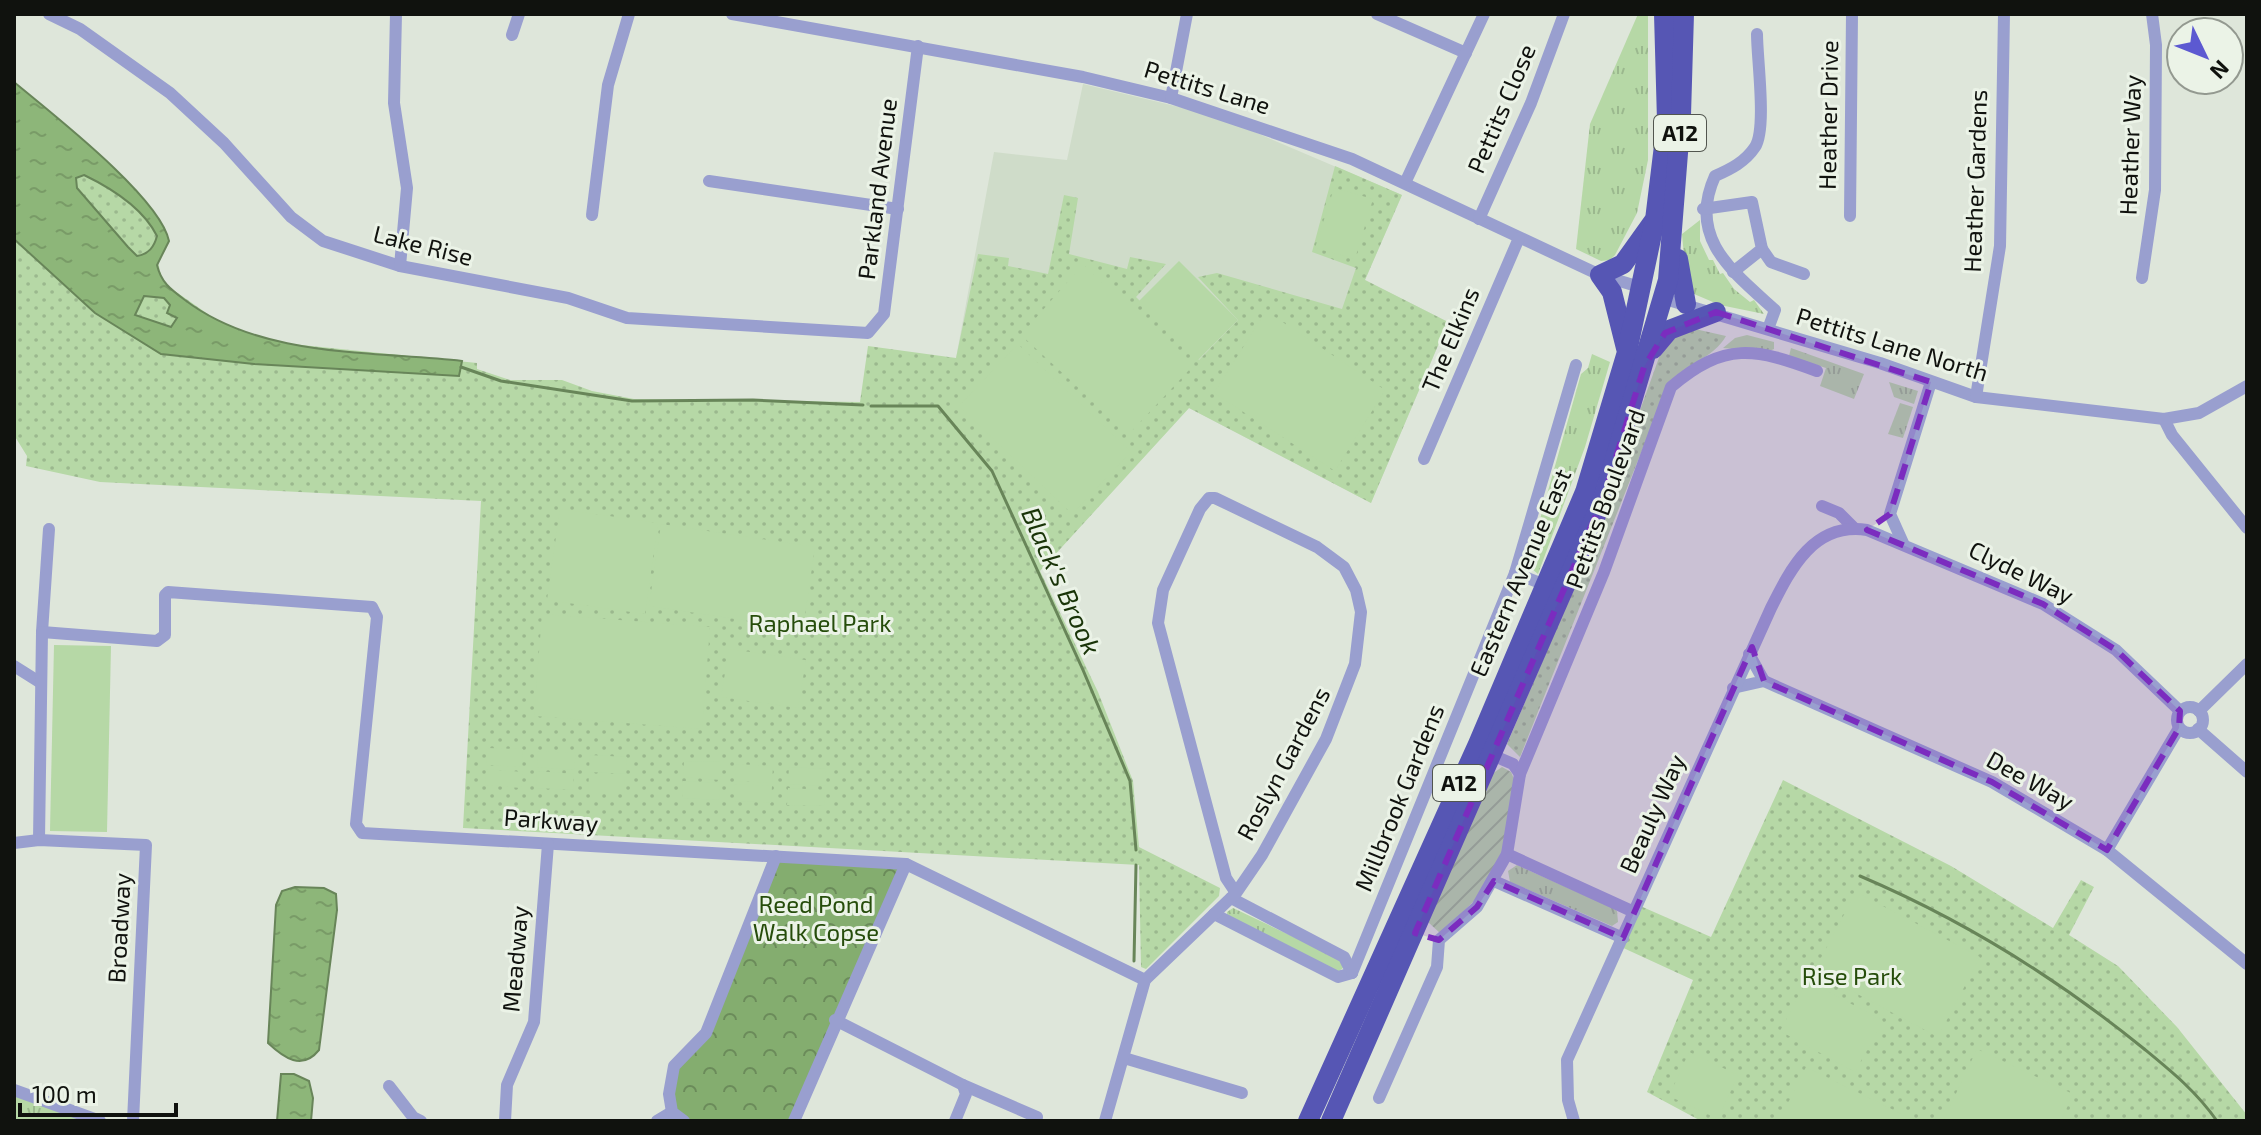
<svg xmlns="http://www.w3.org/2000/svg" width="2261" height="1135" font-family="'Exo 2',sans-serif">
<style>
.built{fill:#cfdcc9}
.grass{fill:url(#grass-tufts)}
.forest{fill:url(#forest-crowns)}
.park{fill:url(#park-dots)}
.garden{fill:url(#garden-furrows)}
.pitch{fill:#b6d8a6}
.water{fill:url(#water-ripples);stroke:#688559;stroke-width:2;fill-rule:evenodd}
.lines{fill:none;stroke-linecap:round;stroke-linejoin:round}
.stream{stroke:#688559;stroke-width:3}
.minor{stroke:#999fcf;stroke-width:12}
.trunk{stroke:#5656b4;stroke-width:20}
.marked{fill:#7b2cbf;fill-opacity:0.2;stroke:#7b2cbf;stroke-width:6;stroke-dasharray:16 10;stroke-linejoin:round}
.labels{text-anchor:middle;stroke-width:6;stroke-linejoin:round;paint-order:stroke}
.shield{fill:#ebf3e7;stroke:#52564f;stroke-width:2}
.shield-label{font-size:22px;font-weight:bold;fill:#10120e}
.street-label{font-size:24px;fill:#10120e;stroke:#ebf3e7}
.park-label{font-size:24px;fill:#264d0b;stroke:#ebf3e7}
.water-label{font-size:26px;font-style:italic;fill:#193408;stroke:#ebf3e7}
</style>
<defs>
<pattern id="grass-tufts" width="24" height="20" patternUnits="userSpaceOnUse" patternTransform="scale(2)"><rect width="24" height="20" fill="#b6d8a6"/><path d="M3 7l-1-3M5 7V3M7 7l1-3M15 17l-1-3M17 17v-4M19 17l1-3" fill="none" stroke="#9bb88e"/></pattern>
<pattern id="forest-crowns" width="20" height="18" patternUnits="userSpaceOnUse" patternTransform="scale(2)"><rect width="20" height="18" fill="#84ad6f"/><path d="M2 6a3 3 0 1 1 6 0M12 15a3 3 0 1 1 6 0" fill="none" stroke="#6b8b5a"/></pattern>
<pattern id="park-dots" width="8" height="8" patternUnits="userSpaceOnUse" patternTransform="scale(2)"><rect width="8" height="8" fill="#b6d8a6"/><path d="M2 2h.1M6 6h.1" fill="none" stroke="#9bb88e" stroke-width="1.8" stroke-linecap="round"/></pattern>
<pattern id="garden-furrows" width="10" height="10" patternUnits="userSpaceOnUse" patternTransform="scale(2)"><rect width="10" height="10" fill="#b6d8a6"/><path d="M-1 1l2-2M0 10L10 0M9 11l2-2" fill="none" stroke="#9bb88e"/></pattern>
<pattern id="water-ripples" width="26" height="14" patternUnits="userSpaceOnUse" patternTransform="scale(2)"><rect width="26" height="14" fill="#8db679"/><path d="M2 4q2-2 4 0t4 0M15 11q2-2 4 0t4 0" fill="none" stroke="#799b67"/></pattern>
</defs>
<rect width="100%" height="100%" fill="#dee6da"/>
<path class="built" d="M1083,84L1217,116L1402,195L1365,280L1448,322L1371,503L1189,408L1043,567L956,358L994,152L1067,160Z"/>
<g class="grass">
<path d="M1638,14H1648V160L1637,213L1615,255L1610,260L1601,261L1576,249L1590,124Z"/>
<path d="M1700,220V241L1709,260H1713L1720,274L1723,273L1734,289L1750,302L1754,300L1764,314L1720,305L1694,294L1686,278L1682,234Z"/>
<path d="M1747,335L1774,342V349L1767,352L1723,348L1735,338Z"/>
<path d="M1791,348L1864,374L1854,399L1820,386L1826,368L1789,356Z"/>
<path d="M1592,354L1610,362L1585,447L1538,574L1527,565L1581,374L1588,368Z"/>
<path d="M1889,382L1918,391L1914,404L1894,397Z"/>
<path d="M1900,403L1913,407L1903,438L1888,434Z"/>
<path d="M1517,865L1613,908L1617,911L1618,922L1612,926L1510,882L1508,871Z"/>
<path d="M1233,908L1340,959L1343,968L1338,972L1227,919V912Z"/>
<path d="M14,1090L100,1121H14Z"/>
</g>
<path class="forest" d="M776,856L906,864L794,1121H684L672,1112L674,1066L706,1033Z"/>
<g class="park">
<path d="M14,82C51,114 159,197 169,241L158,261L162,282L225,326L257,336L292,344L477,363V369L510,380H562L592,391L634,399L860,402L868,346L956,358L978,254L1009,258L1008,266L1048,274L1064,195L1078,198L1069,254L1127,269L1130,257L1166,264L1136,297L1199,360L1238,320L1198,277L1217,273L1342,309L1356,268L1312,252L1335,166L1402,195L1365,280L1448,322L1371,503L1189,408L1040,571L1098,692L1133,781L1139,847L1220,888L1219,896L1146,969L1141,967L1139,865L463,828L481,501L100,482L26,466L27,456L14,435Z"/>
<path d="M1695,329L1726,336C1714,358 1685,364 1668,385L1520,757L1507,744L1588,555L1661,352L1671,339Z"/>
<path d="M1783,780L1951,866L2053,928L2081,880L2094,887L2069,935L2118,966L2177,1027L2247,1115V1121H1701L1647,1092L1693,980L1619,946L1638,905L1711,937Z"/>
</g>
<path class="garden" d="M1502,767L1511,772L1515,781L1504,848L1476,899L1441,934L1428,922L1492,774Z"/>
<g class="pitch">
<path d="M1334,188L1373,199L1355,259L1315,248Z"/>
<path d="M1179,261L1238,320L1198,360L1139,301Z"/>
<path d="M1083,264L1191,368L1129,434L1021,335Z"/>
<path d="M1266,311L1385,390L1335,471L1214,393Z"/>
<path d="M1018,344L1131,452L1072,514L959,406Z"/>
<path d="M560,509L658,523L645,614L547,600Z"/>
<path d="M661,524L815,547L803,629L649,606Z"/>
<path d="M542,614L710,627L702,729L534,716Z"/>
<path d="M54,645L111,646L107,832L50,831Z"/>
<path d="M729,649L806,660L798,708L721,697Z"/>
<path d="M487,748L523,749L522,767L486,765Z"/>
<path d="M538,751L576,753L574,770L537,767Z"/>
<path d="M590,755L627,757L626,774L589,772Z"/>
<path d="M684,761L721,762L720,780L683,777Z"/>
<path d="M736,764L773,766L772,783L735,781Z"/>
<path d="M789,767L826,769L825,786L788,784Z"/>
<path d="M486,769L523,772L521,788L485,785Z"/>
<path d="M537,771L574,774L573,790L536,788Z"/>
<path d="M589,775L625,777L624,793L588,791Z"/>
<path d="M683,781L720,783L719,800L682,798Z"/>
<path d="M735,784L772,786L771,803L734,801Z"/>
<path d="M788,788L825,790L824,806L787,805Z"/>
<path d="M1856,892L1980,957L1938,1037L1814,971Z"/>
<path d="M1807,980L1883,1021L1855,1072L1780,1031Z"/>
<path d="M1977,1049L2073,1094L2061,1121H1943Z"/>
<path d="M1689,1052L1738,1075L1718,1119L1669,1096Z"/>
<path d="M1806,1067L1916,1121H1779Z"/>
</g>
<g class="water">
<path d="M14,82C51,113 160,197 169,241L157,265C161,282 170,289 185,300C261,358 371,351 462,361L459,376L254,364L161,354L95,313L14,239ZM84,175C111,188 143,208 157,236C154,247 149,254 137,256L128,247L77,188L76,178ZM144,296L164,298L170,305L167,313L177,318L171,327L135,315Z"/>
<path d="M295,887L324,888L336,894L337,910L319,1050C302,1071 284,1058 268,1043L276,905L282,891Z"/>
<path d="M281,1074H294L309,1081L313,1098L311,1121H277Z"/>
</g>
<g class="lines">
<g class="stream">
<path d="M461,367L501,381L632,401L753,400L863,405"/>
<path d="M871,406H938L992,471L1083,670L1130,781L1136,850"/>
<path d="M1860,876C1961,919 2058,979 2143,1048C2171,1071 2196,1091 2217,1121"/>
<path d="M1134,961L1136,865"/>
</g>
<g class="minor">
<path d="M49,14L80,29L170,93L224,143L291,217L323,241L400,266L568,298L627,318L868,333L884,314L918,46"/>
<path d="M396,14L394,103L407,188L400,266"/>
<path d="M732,14L1083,77L1171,98L1352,159L1600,275L1643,288"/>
<path d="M1377,14L1466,53"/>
<path d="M1757,34C1757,59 1767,129 1755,147C1745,162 1731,169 1715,176C1687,238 1732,271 1775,310L1768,329"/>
<path d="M512,35L519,14"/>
<path d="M1171,98L1187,14"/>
<path d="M709,181L898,209"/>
<path d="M1405,183L1484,14"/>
<path d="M1703,209L1752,202L1762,249L1733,272"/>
<path d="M592,215L608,85L629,14"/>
<path d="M1850,216L1852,14"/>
<path d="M1479,219L1531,103L1564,14"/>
<path d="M1762,249L1771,262L1804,274"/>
<path d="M2142,278L2155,190L2156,45L2152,14"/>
<path d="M1665,299L1880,363L1976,397L2164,419L2199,413L2247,386"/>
<path d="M1976,397L2000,246L2004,14"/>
<path d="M2164,419L2172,435L2247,528"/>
<path d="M1424,459L1519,238"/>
<path d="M1822,506L1839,513L1854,528"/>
<path d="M1903,543L1890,514L1931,382"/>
<path d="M1515,573L1545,585"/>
<path d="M42,632L49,529"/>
<path d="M14,666L41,683"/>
<path d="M1764,681L1992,782L2107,850L2247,964"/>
<path d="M1733,688L1764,681L1749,654"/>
<circle cx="2190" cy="720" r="13"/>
<path d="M2199,711L2247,664"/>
<path d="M2198,729L2247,772"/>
<path d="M1492,755L1513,764L1520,774"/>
<path d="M39,840L42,632L157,641L165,635V595L168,592L372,607L377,617L356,824L362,833L906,864L1145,980"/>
<path d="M14,843L39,840L146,845L133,1121"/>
<path d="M2107,850L2179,728"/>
<path d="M1507,854L1634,912"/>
<path d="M1494,881L1623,938"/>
<path d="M1231,898L1344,957L1352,973"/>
<path d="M1214,914L1338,977L1352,973"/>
<path d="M1352,973L1515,573L1576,365"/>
<path d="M835,1020L963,1085L1037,1117"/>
<path d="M1124,1058L1242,1093"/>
<path d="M389,1086L413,1117L421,1121"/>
<path d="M14,1090L100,1121"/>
<path d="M1379,1098L1437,967L1439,940L1477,907L1507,854L1520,774L1604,572L1671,387C1725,341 1755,348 1817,371"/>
<path d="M505,1121L507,1085L534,1022L548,844"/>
<path d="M657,1121L672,1112"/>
<path d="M684,1121L672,1112L669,1094L674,1066L706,1033L776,856"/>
<path d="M794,1121L906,864"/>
<path d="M955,1121L966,1094L963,1085"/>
<path d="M1105,1121L1145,980L1236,893L1262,855L1326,739L1355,664L1361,612L1356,590L1344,567L1317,547L1215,498H1209L1200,509L1163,590L1158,623L1226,878L1236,893"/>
<path d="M1574,1121L1568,1100L1567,1060L1771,608C1791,568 1814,522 1867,530L2043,604L2116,650L2180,711"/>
</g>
<g class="trunk">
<path d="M1678,259L1686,304"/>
<path d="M1626,348L1612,292L1600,275L1623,264L1653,222"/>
<path d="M1653,349L1669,330L1716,312"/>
<path d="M1308,1121L1478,744L1585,492L1627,352L1655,220L1667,121L1664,14"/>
<path d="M1331,1121L1603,499L1668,280L1681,115L1684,14"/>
</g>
</g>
<path class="marked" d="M1716,312L1931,382L1890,514L1867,530L2043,604L2116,650L2180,711L2179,728L2107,850L1992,782L1764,681L1752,647L1623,938L1494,881L1477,907L1439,940L1415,933L1603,499L1644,367L1665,333Z"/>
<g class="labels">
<g class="shield">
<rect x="1654" y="115" width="52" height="36" rx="6"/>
<rect x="1433" y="765" width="52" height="36" rx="6"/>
</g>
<g class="shield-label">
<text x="1680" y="141">A12</text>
<text x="1459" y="791">A12</text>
</g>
<g class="street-label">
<text transform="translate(1207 88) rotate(17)" y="8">Pettits Lane</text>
<text transform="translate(1502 109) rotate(-67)" y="8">Pettits Close</text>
<text transform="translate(1829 115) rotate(-89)" y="8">Heather Drive</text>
<text transform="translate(2131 145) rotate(-88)" y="8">Heather Way</text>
<text transform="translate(1976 181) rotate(-88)" y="8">Heather Gardens</text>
<text transform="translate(878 189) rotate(-83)" y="8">Parkland Avenue</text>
<text transform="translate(423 246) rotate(14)" y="8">Lake Rise</text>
<text transform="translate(1451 340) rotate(-67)" y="8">The Elkins</text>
<text transform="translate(1892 345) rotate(17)" y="8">Pettits Lane North</text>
<text transform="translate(1606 499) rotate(-70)" y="8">Pettits Boulevard</text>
<text transform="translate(1521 573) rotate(-67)" y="8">Eastern Avenue East</text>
<text transform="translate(2021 573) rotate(26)" y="8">Clyde Way</text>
<text transform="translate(1284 764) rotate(-62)" y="8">Roslyn Gardens</text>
<text transform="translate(2030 781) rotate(29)" y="8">Dee Way</text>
<text transform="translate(1400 798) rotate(-68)" y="8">Millbrook Gardens</text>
<text transform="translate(1653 814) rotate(-66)" y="8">Beauly Way</text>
<text transform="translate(551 821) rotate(4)" y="8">Parkway</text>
<text transform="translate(120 928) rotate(-87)" y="8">Broadway</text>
<text transform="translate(516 959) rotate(-85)" y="8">Meadway</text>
</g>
<g class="park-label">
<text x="820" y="632">Raphael Park</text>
<text x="816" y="913">Reed Pond<tspan x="816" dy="28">Walk Copse</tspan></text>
<text x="1852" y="985">Rise Park</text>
</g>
<g class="water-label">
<text transform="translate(1061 581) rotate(66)" y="9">Black's Brook</text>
</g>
</g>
<rect width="2261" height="1135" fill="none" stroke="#10120e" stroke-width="32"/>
<g transform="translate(2205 56) rotate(133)"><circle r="38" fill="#ebf3e7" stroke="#939990" stroke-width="2"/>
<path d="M0-6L14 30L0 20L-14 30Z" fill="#5c59d1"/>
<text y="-12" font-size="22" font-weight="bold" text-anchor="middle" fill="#10120e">N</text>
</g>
<path d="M20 1103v12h156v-12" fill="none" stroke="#10120e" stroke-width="4"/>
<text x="32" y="1103" font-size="24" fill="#10120e" stroke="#ebf3e7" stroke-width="6" paint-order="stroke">100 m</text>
</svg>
